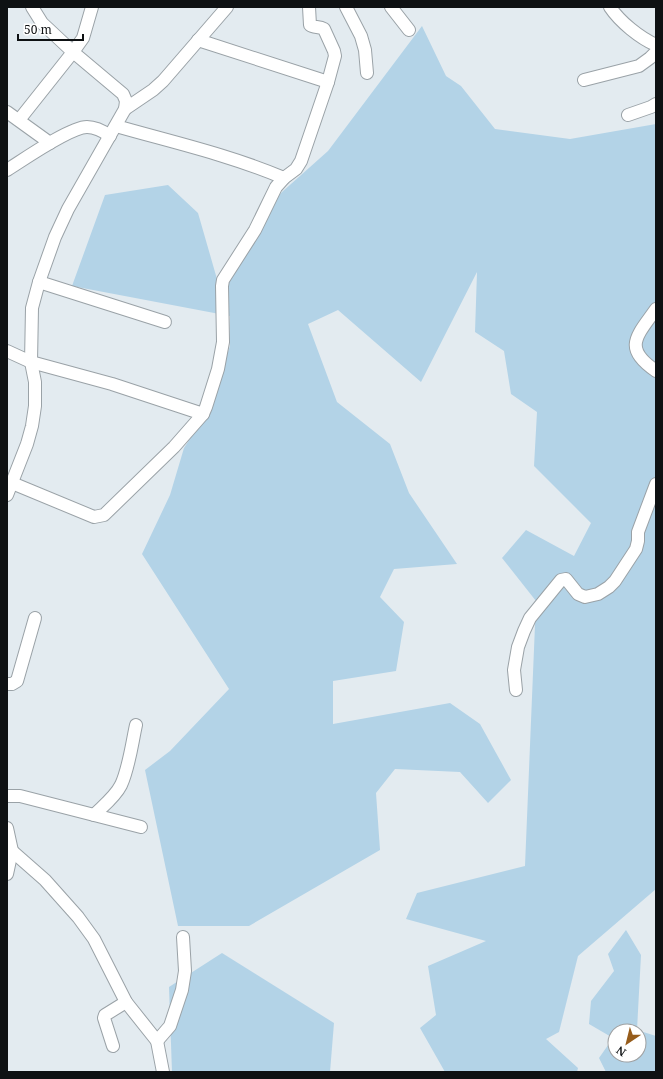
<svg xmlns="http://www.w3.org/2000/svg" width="663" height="1079" font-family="'Noto Serif',serif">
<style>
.green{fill:#b3d3e7;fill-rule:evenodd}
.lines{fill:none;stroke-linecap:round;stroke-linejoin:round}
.minor-casing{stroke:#9aa2a7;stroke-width:14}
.minor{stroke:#fff;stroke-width:12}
</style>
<rect width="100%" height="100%" fill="#e3ebf0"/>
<g class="green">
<path d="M422,26L446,76L461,86L495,129L570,139L656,124V889L578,956L559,1032L546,1039L578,1068L577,1072H445L420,1028L436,1015L428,966L486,941L406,919L417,893L525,866L536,601L502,558L526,530L574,556L591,523L534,466L537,412L511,394L504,351L475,332L477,272L421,382L338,310L308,324L337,402L390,444L409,493L457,564L394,569L380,597L404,622L396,671L333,681V724L450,703L480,724L511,780L488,803L460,772L395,769L376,793L380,850L249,926H178L145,770L170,751L229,689L142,554L170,495L184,448L208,411L230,346V316L72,286L105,195L168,185L198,213L217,279L253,225L282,192L328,151Z"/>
<path d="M626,930L641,955L637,1030L656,1036V1072H606L599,1058L613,1038L589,1024L591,1001L614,971L608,954ZM615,1031H639V1055H615Z"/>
<path d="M222,953L334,1023L330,1072H172L169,987Z"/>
</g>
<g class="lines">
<g class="minor-casing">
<g id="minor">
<path d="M346,7L361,36L365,50L367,73"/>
<path d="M391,7L409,30"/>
<path d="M610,7C620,22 640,38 656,45"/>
<path d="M198,40L328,82L335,56L334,51L324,29C319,26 314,28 310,25L309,7"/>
<path d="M584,80L639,66L650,58L656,52"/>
<path d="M125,109L153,90L163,81L227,7"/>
<path d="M7,112L50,143"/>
<path d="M628,115L651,107L656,104"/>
<path d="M19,120L73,52L42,23L32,7"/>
<path d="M116,126C172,142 230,155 284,178"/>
<path d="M7,170C23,160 70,127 87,127C96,127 103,131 110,136"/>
<path d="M39,282L165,322"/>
<path d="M656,309C637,336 622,348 656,371"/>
<path d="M7,351L31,362L112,384L203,414"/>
<path d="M12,483L94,517L104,515L174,447L203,414L206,407L218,369L223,342L222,286L223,280L255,230L276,187L284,178L296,169L301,161L328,82"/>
<path d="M7,495L27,444L32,426L35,406V382L31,362L32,308L39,282L55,237L68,209L125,109L126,101L123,94L73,52L83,38L92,7"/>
<path d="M7,684H12L17,681L35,618"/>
<path d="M516,690L514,670L518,647L524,631L530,618L561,580L566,579L578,594L585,597L598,594L609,587L615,581L636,549L638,541V532L656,484"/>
<path d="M7,796H20L141,827"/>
<path d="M94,815C103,806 115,797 121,785C129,768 132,743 136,725"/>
<path d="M7,828L12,851L7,874"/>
<path d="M12,851L45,880L78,917L94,939L126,1002L157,1041L163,1072"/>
<path d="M157,1041L170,1026L182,990L185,971L183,937"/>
<path d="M113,1046L104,1018L105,1015L126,1002"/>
</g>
</g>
<use href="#minor" class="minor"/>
</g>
<rect width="663" height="1079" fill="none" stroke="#0e1113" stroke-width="16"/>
<g transform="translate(627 1043) rotate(215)"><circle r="19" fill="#ffffff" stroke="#9fa0a1"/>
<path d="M0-3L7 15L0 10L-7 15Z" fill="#965c1b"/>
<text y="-6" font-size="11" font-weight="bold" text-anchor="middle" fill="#0e1113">N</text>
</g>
<path d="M18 34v6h65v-6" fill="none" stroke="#0e1113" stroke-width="2"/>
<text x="24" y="34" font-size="12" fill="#0e1113" stroke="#ffffff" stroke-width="3" paint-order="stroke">50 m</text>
</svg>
